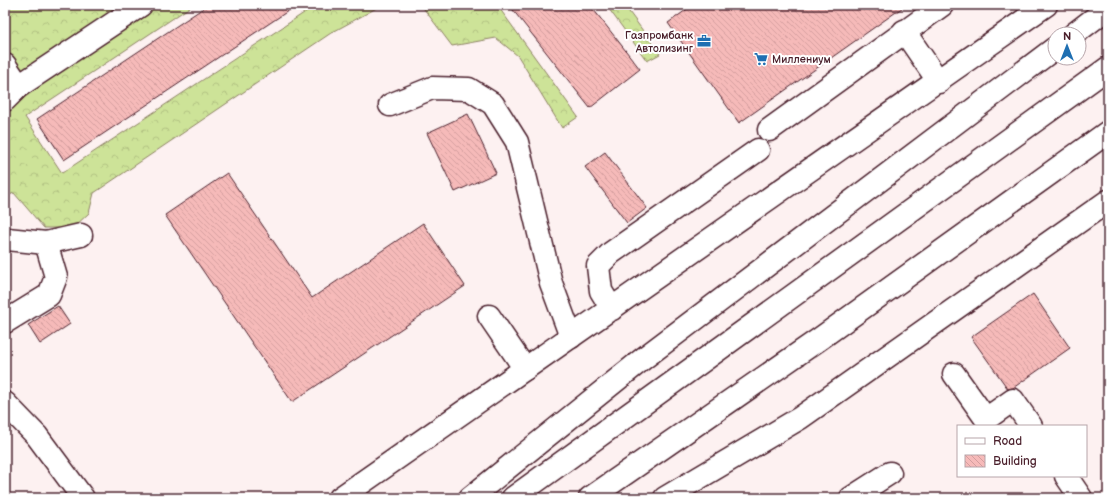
<svg xmlns="http://www.w3.org/2000/svg" width="1113" height="503" font-family="'Balsamiq Sans',sans-serif">
<style>
.forest{fill:url(#forest-crowns);stroke:#8c8162}
.building{fill:url(#building-back-hatch);stroke:#4a1f2b}
.lines{fill:none;stroke-linecap:round;stroke-linejoin:round}
.minor-casing{stroke:#4a1f2b;stroke-width:25}
.major-casing{stroke:#4a1f2b;stroke-width:25}
.minor{stroke:#fff;stroke-width:22}
.major{stroke:#fff;stroke-width:22}
.labels{text-anchor:middle;stroke-width:4;stroke-linejoin:round;paint-order:stroke}
.poi-label{font-size:11px;fill:#4a1f2b;stroke:#fff;text-anchor:end}
</style>
<defs>
<pattern id="forest-crowns" width="20" height="18" patternUnits="userSpaceOnUse"><rect width="20" height="18" fill="#cde398"/><path d="M2 6a3 3 0 1 1 6 0M12 15a3 3 0 1 1 6 0" fill="none" stroke="#b2c283"/></pattern>
<pattern id="building-back-hatch" width="6" height="6" patternUnits="userSpaceOnUse"><rect width="6" height="6" fill="#f6bab9"/><path d="M-1 5l2 2M0 0l6 6M5-1l2 2" fill="none" stroke="#d49f9f"/></pattern>
</defs>
<rect width="100%" height="100%" fill="#fdf1f1"/>
<filter id="ink" filterUnits="userSpaceOnUse"><feTurbulence type="fractalNoise" baseFrequency=".025" numOctaves="2"/><feDisplacementMap in="SourceGraphic" scale="8" xChannelSelector="R" yChannelSelector="G"/><feConvolveMatrix kernelMatrix="1 2 1 2 8 2 1 2 1" color-interpolation-filters="sRGB"/></filter>
<g filter="url(#ink)">
<g class="forest">
<path d="M5,5H193L25,117L62,173L316,5H382L331,33L94,193L89,213L73,228H44L14,193L5,197V59L8,55L5,50Z"/>
<path d="M421,5H497L578,117L562,128L518,56L496,38L452,46Z"/>
<path d="M606,5H624L660,54L647,61Z"/>
</g>
<g class="building">
<path d="M208,5H297L64,160L37,119Z"/>
<path d="M509,5H590L640,69L590,108Z"/>
<path d="M693,5H906L739,123L668,23Z"/>
<path d="M468,114L496,173L455,192L427,133Z"/>
<path d="M605,152L647,208L627,223L585,167Z"/>
<path d="M227,173L312,298L423,223L465,286L292,402L165,215Z"/>
<path d="M1033,294L1070,348L1013,388L1008,389L971,337Z"/>
<path d="M58,306L70,324L40,344L28,325Z"/>
</g>
<g class="lines">
<g class="minor-casing">
<g id="minor">
<path d="M904,31L939,82"/>
<path d="M5,65L19,86"/>
<path d="M5,100L19,86L141,5"/>
<path d="M390,105L432,88L469,89L493,104L517,142L551,283L571,337"/>
<path d="M769,130L942,5"/>
<path d="M5,240L7,239L46,243L81,235"/>
<path d="M612,309L601,291L598,266L611,253L758,150"/>
<path d="M489,316L525,369"/>
<path d="M5,322L49,295L56,277L46,243"/>
<path d="M954,374L986,419L1013,400L1031,426"/>
<path d="M5,403L37,436L83,498"/>
<path d="M1066,476L1081,498"/>
<path d="M340,498L1046,5"/>
<path d="M851,498L890,473"/>
</g>
</g>
<g class="major-casing">
<g id="major">
<path d="M1074,34L1108,8"/>
<path d="M470,498L644,358L1055,48"/>
<path d="M513,498L1108,68"/>
<path d="M590,498L818,340L1108,132"/>
<path d="M665,498L800,418L1108,201"/>
</g>
</g>
<use href="#minor" class="minor"/>
<use href="#major" class="major"/>
</g>
</g>
<defs>
<g id="office-bare" transform="scale(1.08)"><path d="M-6-3h4V-5.5h4V-3h4V5H-6ZM-1-4.5V-3h2v-1.5ZM-6 0V1H6V0Z" fill="#1f6fb2" stroke="#fff" stroke-width="2.5" paint-order="stroke"/></g>
<g id="supermarket-bare" transform="scale(1.08)"><path d="M-6-5.5h2.5l.6 2H6L4.5 2H-2.5L-4.4-4H-6ZM-1.5 3.2a1.3 1.3 0 1 0 .1 0ZM3 3.2a1.3 1.3 0 1 0 .1 0Z" fill="#1f6fb2" stroke="#fff" stroke-width="2.5" paint-order="stroke"/></g>
</defs>
<g fill-rule="evenodd">
<use href="#office-bare" x="704" y="41"/>
<use href="#supermarket-bare" x="761" y="59"/>
</g>
<g class="labels">
<g class="poi-label">
<text x="693" y="39">Газпромбанк<tspan x="693" dy="13">Автолизинг</tspan></text>
<text x="772" y="63" text-anchor="start">Миллениум</text>
</g>
</g>
<rect width="1113" height="503" fill="none" stroke="#fff" stroke-width="20"/>
<rect x="10" y="10" width="1093" height="483" fill="none" stroke="#4a1f2b" stroke-width="1.5" filter="url(#ink)"/>
<rect x="957" y="425" width="130" height="52" fill="#ffffff" stroke="#b7a5aa"/>
<rect x="965" y="438" width="20" height="6" fill="#ffffff" stroke="#b7a5aa"/>
<text x="993" y="445" font-size="12" fill="#4a1f2b">Road</text>
<rect x="965" y="455" width="20" height="12" fill="url(#building-back-hatch)" stroke="#b7a5aa"/>
<text x="993" y="465" font-size="12" fill="#4a1f2b">Building</text>
<g transform="translate(1067 46)"><circle r="19" fill="#ffffff" stroke="#b7a5aa"/>
<path d="M0-3L7 15L0 10L-7 15Z" fill="#1f6fb2"/>
<text y="-6" font-size="11" font-weight="bold" text-anchor="middle" fill="#4a1f2b">N</text>
</g>
</svg>
